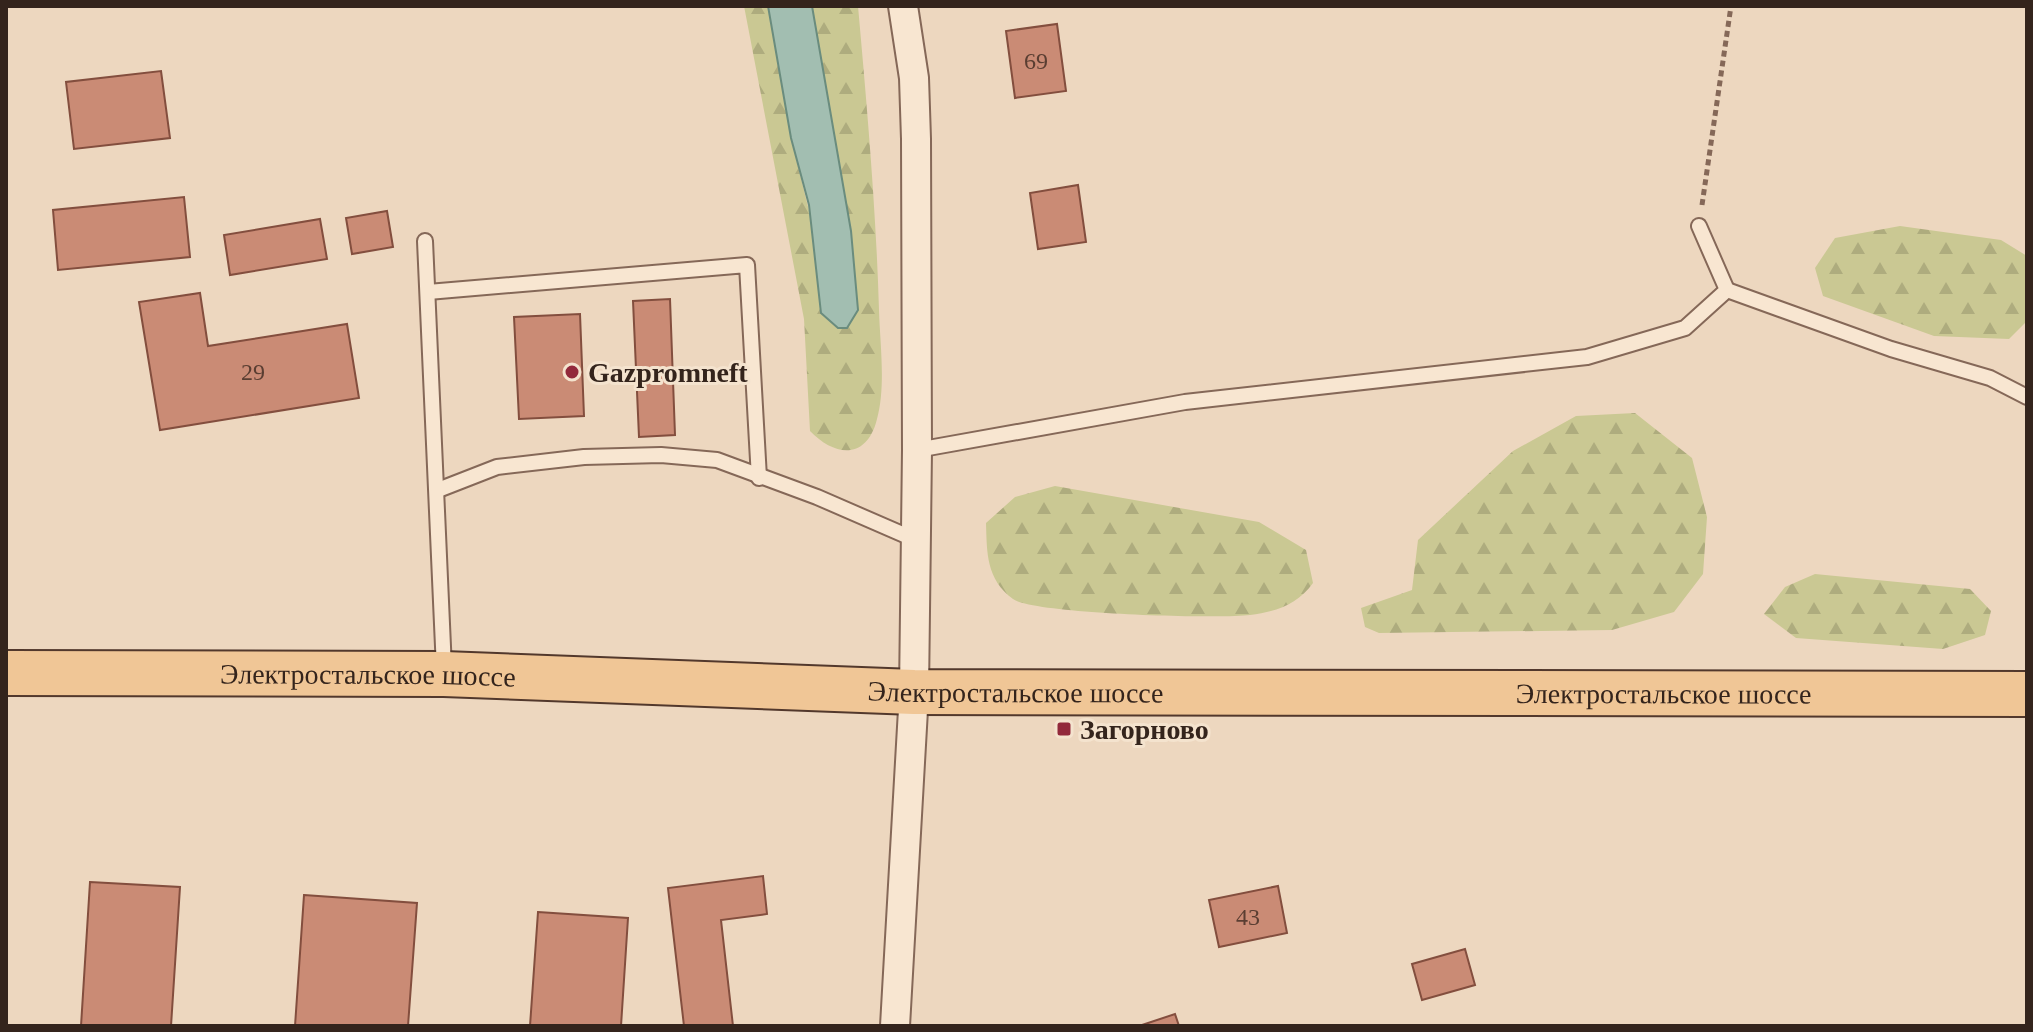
<svg xmlns="http://www.w3.org/2000/svg" width="2033" height="1032" font-family="Georgia,serif">
<style>
.forest{fill:url(#forest-firs)}
.water{fill:#a2beb1;stroke:#6a8c7e;stroke-width:2}
.building{fill:#ca8b75;stroke:#834e3e;stroke-width:2}
.lines{fill:none;stroke-linecap:round;stroke-linejoin:round}
.service-casing{stroke:#856858;stroke-width:18}
.minor-casing{stroke:#856858;stroke-width:32}
.primary-casing{stroke:#52382c;stroke-width:48}
.path{stroke:#856858;stroke-width:5;stroke-dasharray:6 4;stroke-linecap:butt}
.service{stroke:#f8e6d1;stroke-width:14}
.minor{stroke:#f8e6d1;stroke-width:28}
.primary{stroke:#f0c696;stroke-width:44}
.poi-dot{fill:#92293b;stroke:#f4e3ce;stroke-width:3}
.labels{text-anchor:middle;stroke-width:6;stroke-linejoin:round;paint-order:stroke}
.number-label{font-size:24px;fill:#5a3e32}
.poi-label{font-size:28px;font-weight:bold;fill:#34241c;stroke:#f4e3ce;text-anchor:start}
.street-label{font-size:28px;fill:#34241c;stroke:#f4e3ce}
</style>
<defs>
<pattern id="forest-firs" width="22" height="20" patternUnits="userSpaceOnUse" patternTransform="scale(2)"><rect width="22" height="20" fill="#cac893"/><path d="M5 1l3.5 6h-7zM16 11l3.5 6h-7z" fill="#aeac7e"/></pattern>
</defs>
<rect width="100%" height="100%" fill="#edd7bf"/>
<g class="forest">
<path d="M744,6H768L791,138L838,328H847L858,310L851,231L812,6H858C867,107 876,208 879,310C880,344 886,386 877,419C867,460 835,457 810,431L804,319Z"/>
<path d="M1900,226L2001,240L2027,256V321L2009,339L1934,336L1823,296L1815,268L1835,238Z"/>
<path d="M1635,413L1692,458L1707,517L1703,574L1674,612L1612,630L1379,633L1365,627L1361,608L1412,590L1418,540L1513,451L1576,416Z"/>
<path d="M1055,486L1259,522L1306,550L1313,583C1298,604 1276,612 1250,615C1219,619 1033,614 1013,599C986,579 987,553 986,523L1015,497Z"/>
<path d="M1815,574L1970,589L1991,611L1985,635L1943,649L1796,638L1764,614L1785,587Z"/>
</g>
<path class="water" d="M768,6H812L851,231L858,310L847,328H838L821,313L809,205L791,138Z"/>
<g class="building">
<path d="M1057,24L1066,91L1015,98L1006,31Z"/>
<path d="M161,71L170,138L74,149L66,82Z"/>
<path d="M1078,185L1086,242L1038,249L1030,193Z"/>
<path d="M184,197L190,257L58,270L53,210Z"/>
<path d="M387,211L393,247L352,254L346,218Z"/>
<path d="M320,219L327,259L230,275L224,235Z"/>
<path d="M200,293L208,346L347,324L359,398L160,430L139,302Z"/>
<path d="M670,299L675,435L639,437L633,301Z"/>
<path d="M580,314L584,416L519,419L514,317Z"/>
<path d="M763,876L767,914L721,920L733,1026H684L668,888Z"/>
<path d="M90,882L180,887L171,1026H81Z"/>
<path d="M1278,886L1287,933L1219,947L1209,900Z"/>
<path d="M304,895L417,903L408,1026H295Z"/>
<path d="M538,912L628,918L621,1026H530Z"/>
<path d="M1465,949L1475,985L1422,1000L1412,964Z"/>
<path d="M1175,1014L1179,1026H1139Z"/>
</g>
<g class="lines">
<g class="service-casing">
<g id="service">
<path d="M425,241L444,669"/>
<path d="M1727,290L1891,349L1990,378L2027,397"/>
<path d="M428,292L747,265L759,478"/>
<path d="M917,450L1185,402L1587,357L1685,328L1727,290L1699,226"/>
<path d="M438,490L497,467L584,457L661,455L717,460L817,497L916,540"/>
</g>
</g>
<g class="minor-casing">
<path id="minor" d="M895,1026L914,692L917,450L916,139L914,78L903,6"/>
</g>
<g class="primary-casing">
<g id="primary">
<path id="s1" d="M6,673L444,674L914,692L2027,694"/>
</g>
</g>
<path class="path" d="M1702,205L1731,6"/>
<use href="#service" class="service"/>
<use href="#minor" class="minor"/>
<use href="#primary" class="primary"/>
</g>
<g class="poi-dot">
<circle cx="572" cy="372" r="8"/>
<rect x="1056" y="721" width="16" height="16" rx="4"/>
</g>
<g class="labels">
<g class="number-label">
<text x="1036" y="69">69</text>
<text x="253" y="380">29</text>
<text x="1248" y="925">43</text>
</g>
<g class="poi-label">
<text x="588" y="382">Gazpromneft</text>
<text x="1080" y="739">Загорново</text>
</g>
<g class="street-label">
<text dy="10" stroke="none"><textPath href="#s1" startOffset="362">Электростальское шоссе</textPath></text>
<text dy="10" stroke="none"><textPath href="#s1" startOffset="1010">Электростальское шоссе</textPath></text>
<text dy="10" stroke="none"><textPath href="#s1" startOffset="1658">Электростальское шоссе</textPath></text>
</g>
</g>
<rect width="2033" height="1032" fill="none" stroke="#34241c" stroke-width="16"/>
</svg>
